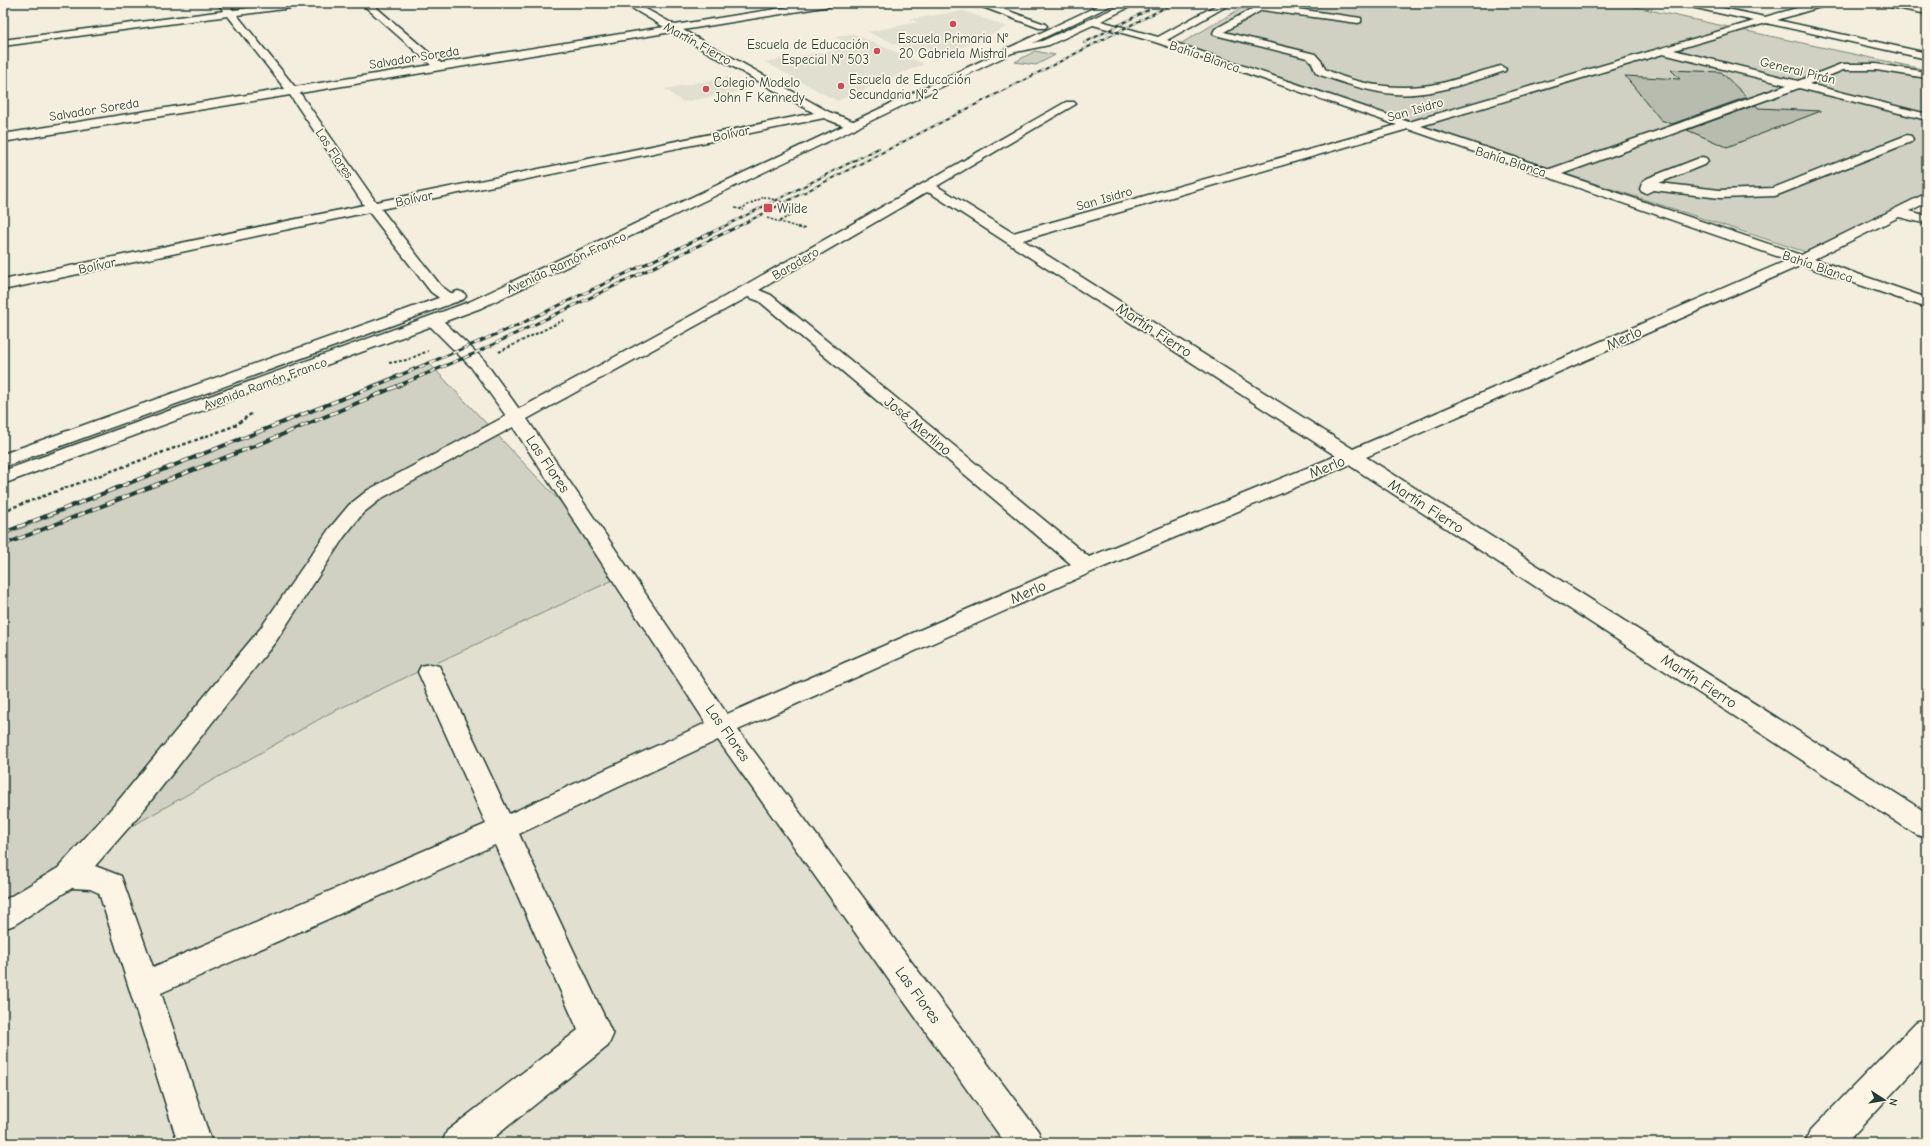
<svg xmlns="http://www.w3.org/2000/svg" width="1930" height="1146" font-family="'Comic Neue',sans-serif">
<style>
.built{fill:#e1dfd0}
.green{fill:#d0d1c2;stroke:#78877b}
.building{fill:#b8bcae;stroke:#1f3d34}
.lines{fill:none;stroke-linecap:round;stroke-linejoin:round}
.minor-casing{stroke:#1f3d34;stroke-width:3}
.major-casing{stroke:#1f3d34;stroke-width:3}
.path-far2{stroke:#1f3d34;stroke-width:1.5;stroke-dasharray:2.5 1.5;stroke-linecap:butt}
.path-far1{stroke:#1f3d34;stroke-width:2;stroke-dasharray:3 2;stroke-linecap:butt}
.path{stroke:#1f3d34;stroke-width:2.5;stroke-dasharray:3.5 2.5;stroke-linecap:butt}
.minor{fill:#fcf5e5;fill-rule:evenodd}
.major{fill:#fcf5e5;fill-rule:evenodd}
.rail-far2-casing{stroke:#1f3d34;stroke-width:2}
.rail-far1-casing{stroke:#1f3d34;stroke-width:3}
.rail-casing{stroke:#1f3d34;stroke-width:4}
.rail-far2{stroke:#fcf5e5;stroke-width:1.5;stroke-dasharray:4;stroke-linecap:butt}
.rail-far1{stroke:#fcf5e5;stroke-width:2;stroke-dasharray:6;stroke-linecap:butt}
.rail{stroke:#fcf5e5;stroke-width:2.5;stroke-dasharray:8;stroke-linecap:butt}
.path-bridge{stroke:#1f3d34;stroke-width:1.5;stroke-dasharray:2.5 1.5;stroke-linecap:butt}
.poi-dot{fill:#d1495b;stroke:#fcf5e5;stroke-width:1.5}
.labels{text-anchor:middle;stroke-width:3.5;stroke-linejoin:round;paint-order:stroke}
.far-poi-label{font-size:13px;fill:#1f3d34;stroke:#fcf5e5;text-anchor:start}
.far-street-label{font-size:13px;fill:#1f3d34;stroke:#fcf5e5}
.street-label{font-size:15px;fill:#1f3d34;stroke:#fcf5e5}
</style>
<rect width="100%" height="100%" fill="#f3eede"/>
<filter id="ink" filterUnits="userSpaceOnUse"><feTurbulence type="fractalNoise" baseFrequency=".025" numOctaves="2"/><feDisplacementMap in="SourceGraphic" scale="8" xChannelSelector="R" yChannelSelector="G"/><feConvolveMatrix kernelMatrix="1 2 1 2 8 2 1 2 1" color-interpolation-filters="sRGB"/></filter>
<g filter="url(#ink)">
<g class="built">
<path d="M964,11L1007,27L934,60L867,32L918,22L910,19Z"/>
<path d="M854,34L924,64L837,101L765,62L854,47L835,37Z"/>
<path d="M728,77L747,90L683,102L665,89Z"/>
<path d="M628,573L1016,1143H3V900L330,713Z"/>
</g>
<g class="green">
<path d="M1250,3H1617L1927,70V200L1818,256L1175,47Z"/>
<path d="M1035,51L1055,55L1036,65L1015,62Z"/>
<path d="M428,362L628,573L330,713L3,900V536Z"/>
</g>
<g class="building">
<path d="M1671,70L1721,72L1747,97L1672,124L1661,120L1625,76L1680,79Z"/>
<path d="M1756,105L1758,108L1821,111L1727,147L1687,130Z"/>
</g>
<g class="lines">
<g class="minor-casing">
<g id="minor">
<path d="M217,3H227L233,10L286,3H312L307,6L237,15L295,87L431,65L361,3H371L441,63L664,27L623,3H635L675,25L813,3H835L830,6L683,30L829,112L858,123L860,126L854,130L824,118L381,209L441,286L459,299L457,302H445L431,292L369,212L3,290V280L364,205L290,95L3,142V134L285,89L228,16L3,46V40L224,11ZM672,32L814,113L376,202L300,93Z"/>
<path d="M972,3H986L1045,24L1047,26L1045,28H1039Z"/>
<path d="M1126,3H1138L1101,21L1158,37L1220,3H1232L1167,40L1409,122L1754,21L1687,6L1682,3H1699L1765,17L1814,3H1829L1827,5L1777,20L1927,53V59L1766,23L1674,50L1798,81L1841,64H1876L1927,72V78L1876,70H1843L1809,84L1927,114V120L1799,88L1562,174L1801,255L1927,193V202L1910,211L1927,216V224L1899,217L1814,259L1927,298V308L1802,265L1366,457L1927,813V838L1917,835L1349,465L1094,571L738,730L1038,1131L1043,1143H1005L718,740L519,834L613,1035L608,1046L487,1143H442L447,1131L578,1030L495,845L161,993L212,1143H178L99,893L90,889L72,888L14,925L3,929V901L58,868L118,801L260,629L329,529L349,505L368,490L506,416L471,367L428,324L426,321L428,318L434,316L440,318L483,359L519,409L696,313L1066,102H1074L1076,104L937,186L1013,233L1397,125L1155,42L1093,25L1049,45L1011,53L1006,50L1007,48L1042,41ZM1663,54L1787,85L1550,169L1421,126ZM1408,129L1788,260L1353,449L1023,240ZM927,192L932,194L1336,456L1089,557L771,295L759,290ZM748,297L759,301L1071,564L727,714L527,419ZM513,427L706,723L509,814L442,672L439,666L430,664L421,666L418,672L486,824L153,967L121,876L95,866L138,817L276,641L344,537L363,513L382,498Z"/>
<path d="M1881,3H1900L1927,8V14L1886,6Z"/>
<path d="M1261,4L1361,18V22L1358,23L1262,10L1224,32L1315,54L1322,62L1325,69C1361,87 1403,91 1442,83C1462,78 1481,71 1501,66L1506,69L1505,71C1469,82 1432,97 1394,94C1369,92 1344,83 1320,75L1316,73L1312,63L1307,58L1215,35L1213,33L1215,29Z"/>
<path d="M1907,135L1911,136L1913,139L1911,142L1775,196L1720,198L1653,190L1647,193L1642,192L1640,189L1643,181L1648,178L1702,157L1706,158L1708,161L1706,164L1659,183L1720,190L1773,188Z"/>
<path d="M1927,1018V1056L1846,1143H1805L1810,1131L1916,1022Z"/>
</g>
</g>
<g class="major-casing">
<g id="major">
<path d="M1104,3H1116L481,308L3,484V471L469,302Z"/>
<path d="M458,291L464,293L466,296L464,299L3,467V454Z"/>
</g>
</g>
<g class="path-far2">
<path d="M735,208L744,210"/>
<path d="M740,209L764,197"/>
<path d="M767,218L800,228"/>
<path d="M780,221L805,208"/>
</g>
<g class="path-far1">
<path d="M797,227L805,229"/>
<path d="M499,352L564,320"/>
<path d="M389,363L407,360L428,351"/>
</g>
<path class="path" d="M3,511L234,426L251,414"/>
<use href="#minor" class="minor"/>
<use href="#major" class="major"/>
<g class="rail-far2-casing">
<g id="rail-far2">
<path d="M1084,43L1148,10"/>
<path d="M721,228L879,148"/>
<path d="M735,228L1174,3"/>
</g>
</g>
<g class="rail-far1-casing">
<g id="rail-far1">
<path d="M375,386L516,326L723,227"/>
<path d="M397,386L471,355L737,227"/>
</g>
</g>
<g class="rail-casing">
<g id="rail">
<path d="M3,533L377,385"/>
<path d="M3,545L267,441L400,385"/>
</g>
</g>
<use href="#rail-far2" class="rail-far2"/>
<use href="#rail-far1" class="rail-far1"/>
<use href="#rail" class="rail"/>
<path class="path-bridge" d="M764,197L805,208"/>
</g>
</g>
<g class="poi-dot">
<circle cx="953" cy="24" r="4"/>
<circle cx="877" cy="51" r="4"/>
<circle cx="841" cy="86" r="4"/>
<circle cx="706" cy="89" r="4"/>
<rect x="763" y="203" width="10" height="10" rx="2"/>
</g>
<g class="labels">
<g class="far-poi-label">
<text x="953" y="43" text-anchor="middle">Escuela Primaria N°<tspan x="953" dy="15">20 Gabriela Mistral</tspan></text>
<text x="869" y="49" text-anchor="end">Escuela de Educación<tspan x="869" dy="15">Especial N° 503</tspan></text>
<text x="849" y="84">Escuela de Educación<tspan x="849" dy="15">Secundaria N° 2</tspan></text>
<text x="714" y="87">Colegio Modelo<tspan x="714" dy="15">John F Kennedy</tspan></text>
<text x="777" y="213">Wilde</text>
</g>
<g class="far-street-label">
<text transform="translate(698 43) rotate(29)" y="5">Martín Fierro</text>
<text transform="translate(1205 56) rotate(19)" y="5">Bahía Blanca</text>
<text transform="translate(414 57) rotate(-9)" y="5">Salvador Soreda</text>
<text transform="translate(1798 70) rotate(14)" y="5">General Pirán</text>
<text transform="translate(94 109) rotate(-9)" y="5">Salvador Soreda</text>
<text transform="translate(1415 109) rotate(-16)" y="5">San Isidro</text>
<text transform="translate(731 133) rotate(-12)" y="5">Bolívar</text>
<text transform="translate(335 153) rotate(56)" y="5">Las Flores</text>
<text transform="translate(1511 161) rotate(18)" y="5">Bahía Blanca</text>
<text transform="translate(414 198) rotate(-12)" y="5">Bolívar</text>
<text transform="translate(1104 198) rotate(-16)" y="5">San Isidro</text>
<text transform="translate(566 262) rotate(-25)" y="5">Avenida Ramón Franco</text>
<text transform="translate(795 263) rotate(-30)" y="5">Baradero</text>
<text transform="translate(97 265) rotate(-12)" y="5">Bolívar</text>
<text transform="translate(1818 266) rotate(19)" y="5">Bahía Blanca</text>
<text transform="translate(265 383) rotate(-20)" y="5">Avenida Ramón Franco</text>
</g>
<g class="street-label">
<text transform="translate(1154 330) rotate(33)" y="5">Martín Fierro</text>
<text transform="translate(1624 338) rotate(-24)" y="5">Merlo</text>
<text transform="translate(918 426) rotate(40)" y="5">José Merlino</text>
<text transform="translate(548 464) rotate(56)" y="5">Las Flores</text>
<text transform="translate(1327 467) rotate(-22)" y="5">Merlo</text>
<text transform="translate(1426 506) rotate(33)" y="5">Martín Fierro</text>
<text transform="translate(1028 592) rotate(-24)" y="5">Merlo</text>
<text transform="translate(1699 681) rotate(33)" y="5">Martín Fierro</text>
<text transform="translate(728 733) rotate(55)" y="5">Las Flores</text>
<text transform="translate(918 995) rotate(54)" y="5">Las Flores</text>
</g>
</g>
<rect width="1930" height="1146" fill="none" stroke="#fcf5e5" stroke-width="16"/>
<rect x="8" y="8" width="1914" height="1130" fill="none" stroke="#1f3d34" stroke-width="1.5" filter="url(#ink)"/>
<g transform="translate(1884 1100) rotate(102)" stroke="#fcf5e5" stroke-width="3" paint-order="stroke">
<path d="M0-3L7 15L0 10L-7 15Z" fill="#1f3d34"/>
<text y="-6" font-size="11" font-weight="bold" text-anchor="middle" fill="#1f3d34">N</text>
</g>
</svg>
